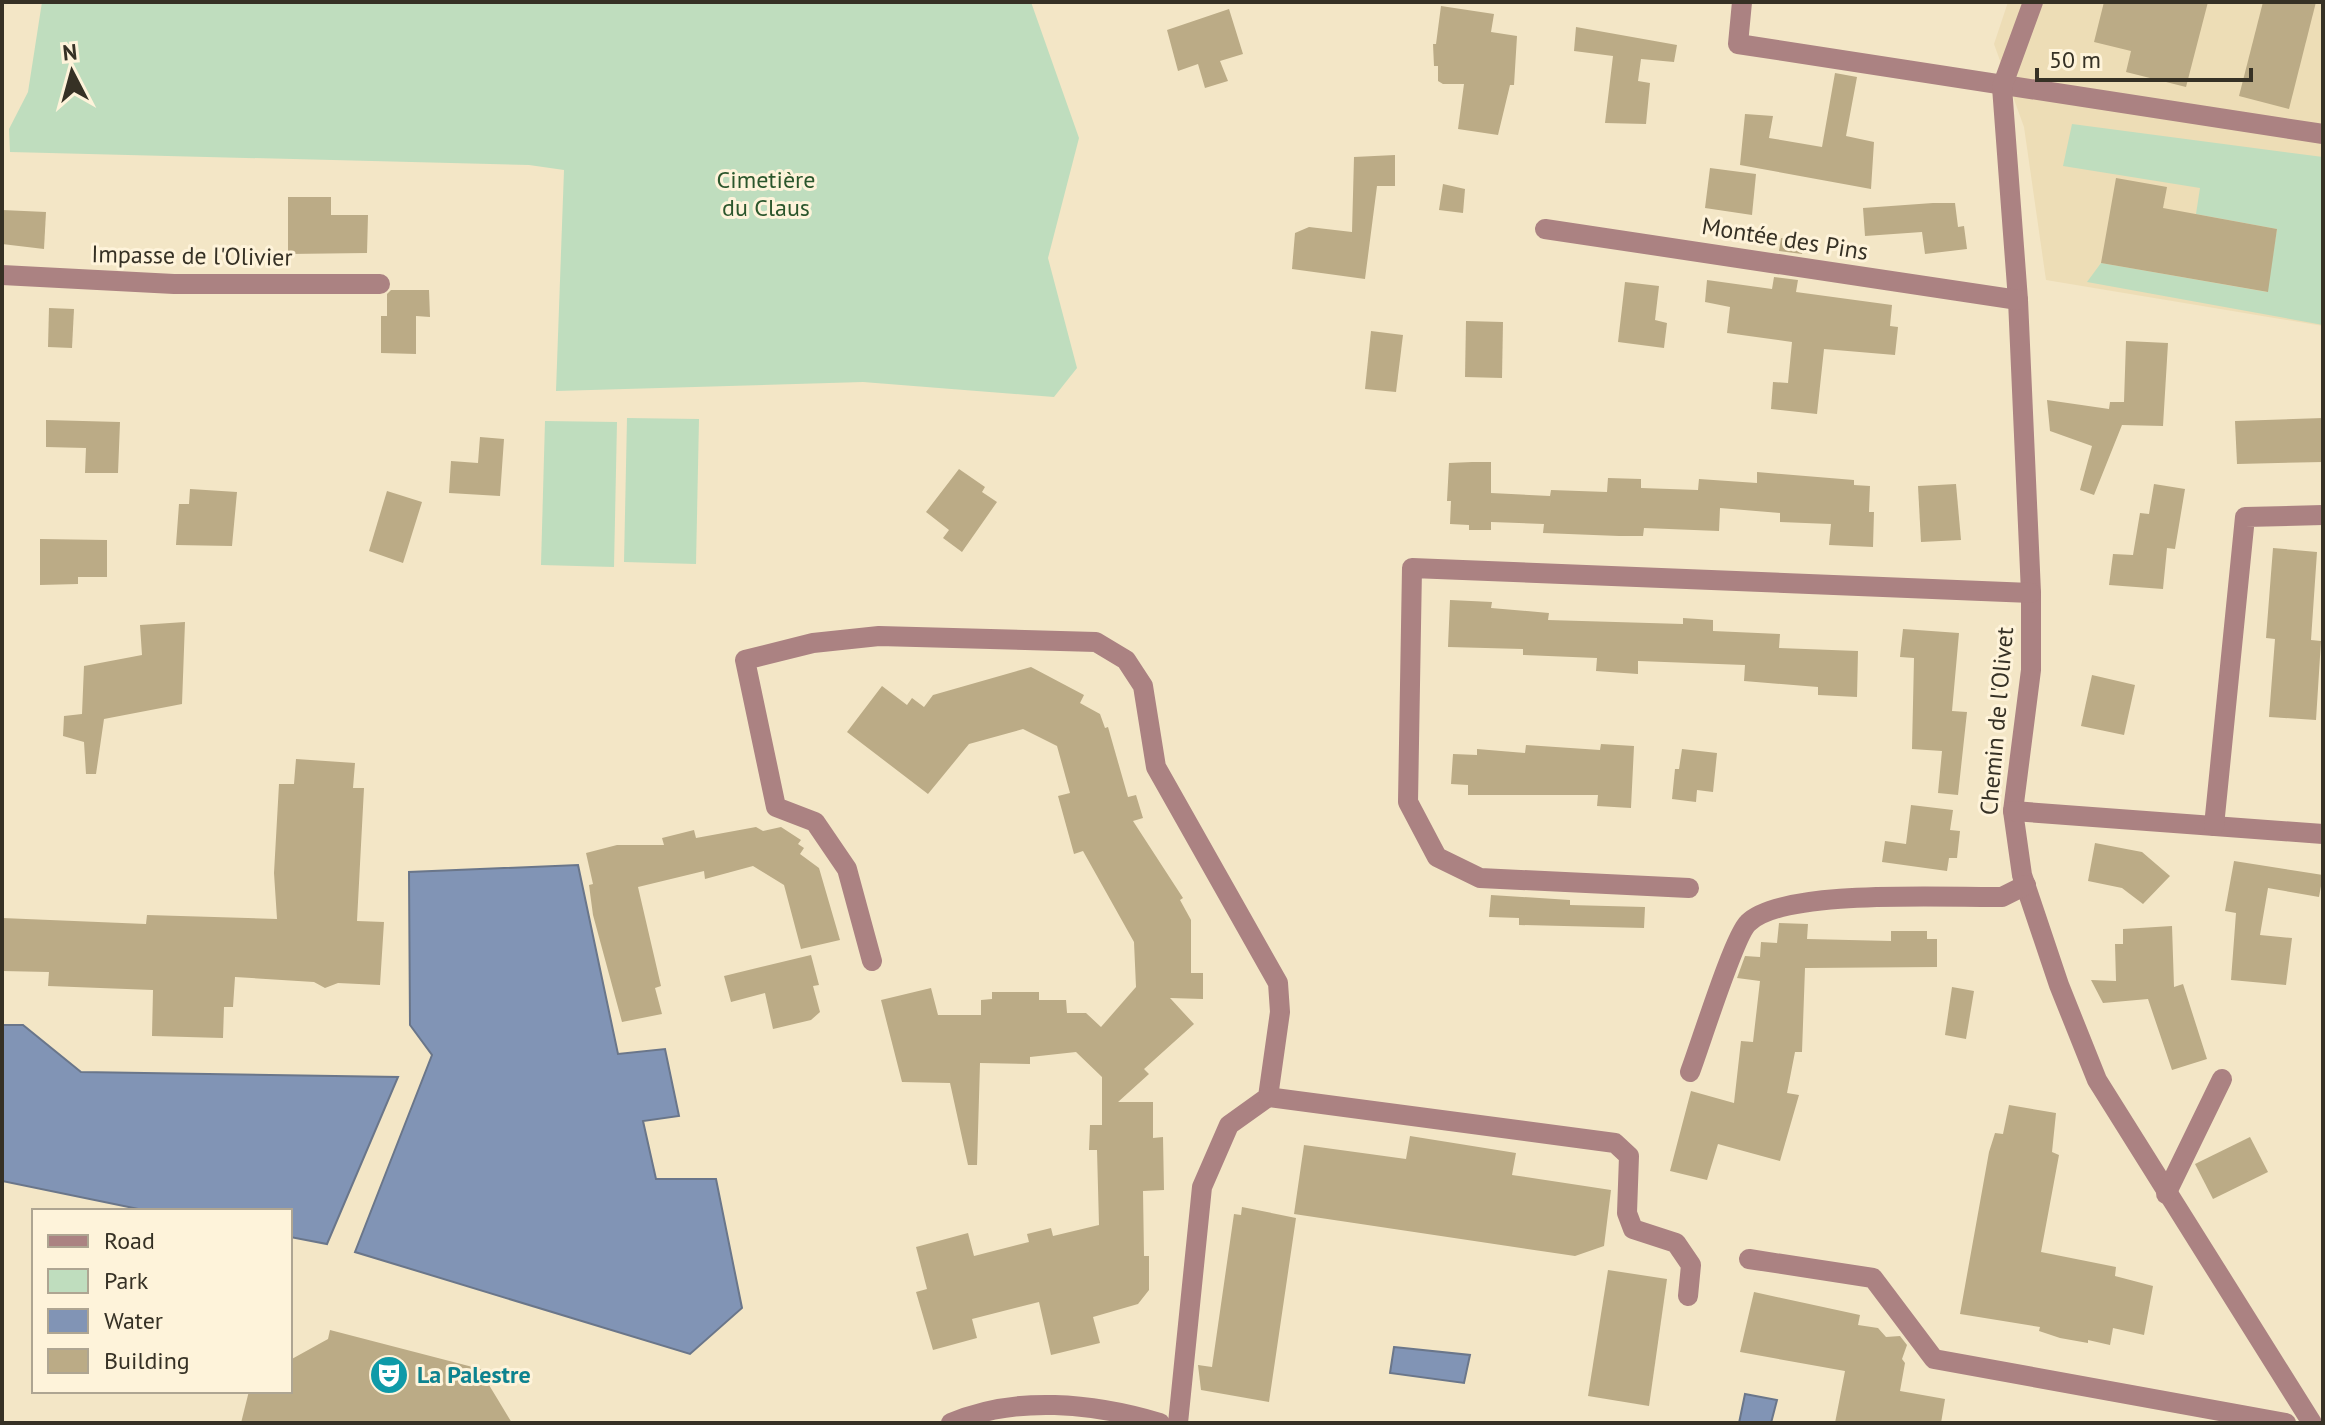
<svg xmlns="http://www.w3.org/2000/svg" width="2325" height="1425" font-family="'PT Sans',sans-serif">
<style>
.built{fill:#edddb6}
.green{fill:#bfddbe}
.water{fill:#8194b5;stroke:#6a768a;stroke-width:2}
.building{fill:#bbab86}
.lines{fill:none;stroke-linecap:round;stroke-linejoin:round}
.minor{stroke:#ab8282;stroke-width:20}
.labels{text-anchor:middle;stroke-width:6;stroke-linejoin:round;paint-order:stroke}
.park-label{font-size:24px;fill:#2b562c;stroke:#fef3da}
.street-label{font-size:24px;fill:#363125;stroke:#fef3da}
.culture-label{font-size:24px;font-weight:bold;fill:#0d838f;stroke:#fef3da;text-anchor:start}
</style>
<rect width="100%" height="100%" fill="#f3e6c6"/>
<path class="built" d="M2008,2H2323V326L2046,280L2024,127L1994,44Z"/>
<g class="green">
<path d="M42,2H1031L1079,138L1048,258L1077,368L1054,397L863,382L556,391L564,170L529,165L10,152L9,129L28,92Z"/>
<path d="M2072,124L2323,157V325L2087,282L2101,263L2267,292L2277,229L2196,214L2200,188L2063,166Z"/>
<path d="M627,418L699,419L696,564L624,562Z"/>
<path d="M545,421L617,422L614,567L541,565Z"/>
</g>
<g class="water">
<path d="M578,865L618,1054L665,1049L679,1116L643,1121L656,1179H716L742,1308L690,1354L355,1252L432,1055L410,1025L409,872Z"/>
<path d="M2,1025H23L81,1072L398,1077L327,1244L290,1237V1211H148L2,1181Z"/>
<path d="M1394,1347L1470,1355L1464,1383L1390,1373Z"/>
<path d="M1745,1394L1777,1400L1771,1423H1739Z"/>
</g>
<g class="building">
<path d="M2104,2H2208L2186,87L2126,72L2131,51L2094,42Z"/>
<path d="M2263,2H2316L2289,109L2239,96Z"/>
<path d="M1441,6L1494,14L1491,32L1517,36L1514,85H1510L1498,135L1458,129L1464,84H1443L1438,81V66H1434L1433,44H1436Z"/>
<path d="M1229,9L1243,54L1220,61L1228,81L1205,88L1198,64L1178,71L1167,30Z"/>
<path d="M1576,27L1677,45L1674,62L1641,59L1638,81L1650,83L1646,124L1605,123L1613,56L1574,51Z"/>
<path d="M1835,73L1857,77L1846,136L1874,142L1871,189L1740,165L1745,114L1773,116L1769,138L1822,147Z"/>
<path d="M1395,155V186H1377L1365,279L1292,269L1295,233L1309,227L1352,232L1354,157Z"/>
<path d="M1710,168L1756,174L1752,215L1705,208Z"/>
<path d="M2116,178L2167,187L2163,208L2277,229L2268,292L2101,263Z"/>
<path d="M1443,184L1465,189L1463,213L1439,210Z"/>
<path d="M288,197H331V215H368L367,253L288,254Z"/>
<path d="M1933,203H1955L1958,227L1964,226L1967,249L1925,254L1922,232L1865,236L1863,208Z"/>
<path d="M2,210L46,212L44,249L2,244Z"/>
<path d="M1781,238L1804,242L1802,254L1779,251Z"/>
<path d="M1774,277L1798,280L1796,292L1892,305L1890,326L1898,327L1895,355L1824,349L1817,414L1771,409L1773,382L1788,383L1792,342L1727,333L1730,307L1705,302L1707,280L1772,289Z"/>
<path d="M1625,282L1659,286L1655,320L1667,323L1664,348L1618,342Z"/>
<path d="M391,290H429L430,317L416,316V354L381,353V316H387V294Z"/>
<path d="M49,308L74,309L72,348L48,347Z"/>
<path d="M1466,321L1503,322L1502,378L1465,377Z"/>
<path d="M1371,331L1403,335L1396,392L1365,389Z"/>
<path d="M2126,341L2168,343L2163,426L2122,425L2094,495L2080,490L2092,446L2050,431L2047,400L2109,409L2110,402H2124Z"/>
<path d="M2323,418V462L2237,464L2235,421Z"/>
<path d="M46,420L120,422L118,473H85L86,448L46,447Z"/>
<path d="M480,437L504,439L500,496L449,493L451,461L478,463Z"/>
<path d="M1472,462H1491V493L1550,496L1551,490L1607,492L1608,478L1641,479V488L1698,490L1699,479L1757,483V472L1854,480V485L1870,486L1869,512H1874L1873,547L1829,545L1831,524L1780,522V513L1720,508L1719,531L1644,528L1643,536H1619L1543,533L1544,524L1491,522V530H1469V525L1450,524L1451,501H1447L1449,463Z"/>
<path d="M959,469L985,487L982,492L997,502L962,552L943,538L949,530L926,512Z"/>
<path d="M1956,484L1961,540L1921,542L1918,486Z"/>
<path d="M2154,484L2185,489L2175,549L2167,548L2163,589L2109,585L2113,554L2133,555L2140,513L2149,514Z"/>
<path d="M190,489L237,492L232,546L176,545L179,504H189Z"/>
<path d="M387,491L422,502L403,563L369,551Z"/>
<path d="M40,539L107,540V577H78V584L40,585Z"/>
<path d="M2273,548L2317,552L2311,640L2321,641L2316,720L2269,717L2275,639L2266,638Z"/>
<path d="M1450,600L1492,602L1491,608L1549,613L1548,620L1683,624V618L1713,620V631L1780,634L1779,648L1858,651L1857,697L1818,695V687L1744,681L1745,665L1638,661V674L1596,671L1597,658L1523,655V649L1448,647Z"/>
<path d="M185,622L182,704L104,719L96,774H86L84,742L63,736L64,716L82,714L84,666L142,655L140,625Z"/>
<path d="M1903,629L1959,633L1952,711L1967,712L1958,795L1938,793L1942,751L1912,749L1914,658L1900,657Z"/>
<path d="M1031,667L1084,695L1080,703L1100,714L1105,728L1108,727L1128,797L1136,795L1143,818L1133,821L1183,898L1180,900L1191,920V973H1203V999L1170,998L1194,1024L1144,1069L1149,1074L1118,1102H1153V1138L1163,1137L1164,1190L1143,1191L1144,1256H1149V1290L1138,1304L1093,1317L1100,1343L1051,1355L1039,1302L972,1319L977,1338L933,1350L916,1292L927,1289L916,1247L968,1233L974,1256L1029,1242L1027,1234L1051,1228L1053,1236L1099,1225L1097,1150H1089L1090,1125H1102V1077L1076,1052L1030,1057V1064L980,1063L977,1165H968L950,1083L902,1082L881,1000L931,988L938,1015H981V1000L992,999V992H1039V1000H1066L1067,1013H1086L1101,1027L1136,987L1134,942L1083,851L1074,854L1058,796L1070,793L1057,746L1023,729L969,744L928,794L847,732L882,686L907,705L912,698L924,707L933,695Z"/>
<path d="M2092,675L2135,685L2124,735L2081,726Z"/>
<path d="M1601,744L1634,746L1631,808L1597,806L1598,795H1468V785L1451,784L1453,754L1477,755V749L1525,753L1526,745L1600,750Z"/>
<path d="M1682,749L1717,753L1713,792L1697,790L1696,802L1672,799L1675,769H1679Z"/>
<path d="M296,759L355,763L353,788H364L357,921L384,922L380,985L338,983L325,988L314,982L235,977L233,1007H224L223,1038L152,1036L153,990L48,986L49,972L2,971V918L146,924L147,915L277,919L274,873L279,784H294Z"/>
<path d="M1911,805L1953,810L1950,830L1960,831L1957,858H1949L1947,871L1882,862L1885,841L1906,844Z"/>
<path d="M756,827L763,831L781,827L801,840L798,844L804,848L800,854L819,868L840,940L801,949L784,885L753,866L705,879L704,871L638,887L661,986L655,988L662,1014L622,1022L593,915L589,885L593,884L586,853L617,845H664L662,838L694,830L696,838Z"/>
<path d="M2095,843L2142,852L2170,876L2143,904L2122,888L2088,881Z"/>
<path d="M2234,861L2323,875L2319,897L2268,888L2260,935L2292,938L2286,985L2231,980L2236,913L2225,911Z"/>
<path d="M1491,895L1570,900V905L1645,907L1644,928L1519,925V918L1489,917Z"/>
<path d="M1779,923L1808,924L1807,939L1891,941V931H1927V939H1937V967L1805,968L1802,1052H1795L1787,1093L1799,1095L1780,1161L1718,1144L1707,1180L1670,1171L1691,1091L1734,1103L1741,1041L1753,1042L1760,981L1737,978L1745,956L1760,957L1761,942L1777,943Z"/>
<path d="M2172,926L2174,987L2183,984L2207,1059L2172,1070L2148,999L2103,1003L2091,980L2116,981L2115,944H2123V929Z"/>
<path d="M811,955L819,985L813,986L820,1012L811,1020L773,1029L765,993L731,1002L724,976Z"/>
<path d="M1952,987L1974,991L1966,1039L1945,1035Z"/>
<path d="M2009,1105L2056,1113L2052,1152L2059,1155L2041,1252L2116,1267L2115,1276L2153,1286L2144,1335L2113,1328L2110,1345L2088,1340V1343L2060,1338L2039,1331L2040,1327L1960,1314L1989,1152L1995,1133L2003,1134Z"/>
<path d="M1410,1136L1516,1153L1512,1175L1611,1190L1604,1246L1575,1256L1294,1214L1304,1145L1406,1159Z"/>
<path d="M2250,1137L2268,1172L2213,1199L2195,1164Z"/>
<path d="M1242,1207L1296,1218L1269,1402L1201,1390L1198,1365L1212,1367L1234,1214L1241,1215Z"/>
<path d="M1608,1270L1667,1279L1649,1406L1588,1396Z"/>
<path d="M1754,1292L1860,1315L1858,1325L1878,1328L1886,1337L1900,1336L1907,1345L1902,1359L1905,1363L1900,1391L1945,1399L1941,1423H1835L1845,1371L1740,1352Z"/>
<path d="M330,1330L488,1371L486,1380L512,1423H241L249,1391H290V1360L328,1339Z"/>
</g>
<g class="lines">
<g class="minor">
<path d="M1742,2L1738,44L2323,134"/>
<path d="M2033,2L2002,87L2018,300L2031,593V670L2013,811L2022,875L2059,985L2097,1080L2312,1423"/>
<path d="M1545,229L2018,300"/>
<path d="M2,275L174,284H380"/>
<path d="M2013,811L2323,834"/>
<path d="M2214,826L2245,517L2323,515"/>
<path d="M1689,888L1480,878L1437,857L1408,802L1412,568L2031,593"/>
<path d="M872,961L847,869L815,822L776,807L745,660L813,643L879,636L1096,642L1126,660L1143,686L1156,767L1278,983L1280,1012L1268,1097L1229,1125L1202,1187L1178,1423"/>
<path d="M1690,1072C1700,1046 1734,936 1748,923C1782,888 1950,898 2002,897L2026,885"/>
<path d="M1268,1097L1615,1143L1629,1156L1627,1213L1633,1229L1676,1243L1691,1265L1688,1296"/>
<path d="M2166,1194L2222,1079"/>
<path d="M1749,1259L1873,1278L1934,1359L2286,1423"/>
<path d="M951,1423C1016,1395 1093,1403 1160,1423"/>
</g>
</g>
<defs>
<g id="theatre-disc" transform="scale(2)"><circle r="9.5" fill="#0f9aa8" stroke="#fef3da"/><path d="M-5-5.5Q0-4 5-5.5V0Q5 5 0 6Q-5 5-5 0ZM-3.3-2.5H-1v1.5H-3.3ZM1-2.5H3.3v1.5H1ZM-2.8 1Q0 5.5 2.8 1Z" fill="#fff"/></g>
</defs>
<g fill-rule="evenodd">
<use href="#theatre-disc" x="389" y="1375"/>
</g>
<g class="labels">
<g class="park-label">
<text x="766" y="188">Cimetière<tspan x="766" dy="28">du Claus</tspan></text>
</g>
<g class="street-label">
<text transform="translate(1785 239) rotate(9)" y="8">Montée des Pins</text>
<text transform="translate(192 256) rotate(1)" y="8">Impasse de l'Olivier</text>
<text transform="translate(1997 721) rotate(-85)" y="8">Chemin de l'Olivet</text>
</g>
<g class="culture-label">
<text x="417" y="1383">La Palestre</text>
</g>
</g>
<rect width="2325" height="1425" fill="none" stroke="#363125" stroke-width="8"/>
<rect x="32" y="1209" width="260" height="184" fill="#fef3da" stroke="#aea592" stroke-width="2"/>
<rect x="48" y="1235" width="40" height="12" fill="#ab8282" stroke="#aea592" stroke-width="2"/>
<text x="104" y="1249" font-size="24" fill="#363125">Road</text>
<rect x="48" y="1269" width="40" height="24" fill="#bfddbe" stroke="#aea592" stroke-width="2"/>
<text x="104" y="1289" font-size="24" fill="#363125">Park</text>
<rect x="48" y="1309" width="40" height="24" fill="#8194b5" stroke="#aea592" stroke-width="2"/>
<text x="104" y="1329" font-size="24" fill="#363125">Water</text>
<rect x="48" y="1349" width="40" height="24" fill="#bbab86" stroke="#aea592" stroke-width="2"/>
<text x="104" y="1369" font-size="24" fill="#363125">Building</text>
<g transform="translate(72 72) rotate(354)" stroke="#fef3da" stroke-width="6" paint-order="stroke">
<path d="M0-6L14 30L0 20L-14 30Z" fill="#363125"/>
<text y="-12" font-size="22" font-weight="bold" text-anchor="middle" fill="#363125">N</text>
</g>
<path d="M2037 68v12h214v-12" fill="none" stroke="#363125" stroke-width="4"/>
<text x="2049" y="68" font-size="24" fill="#363125" stroke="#fef3da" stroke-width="6" paint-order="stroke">50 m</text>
</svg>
